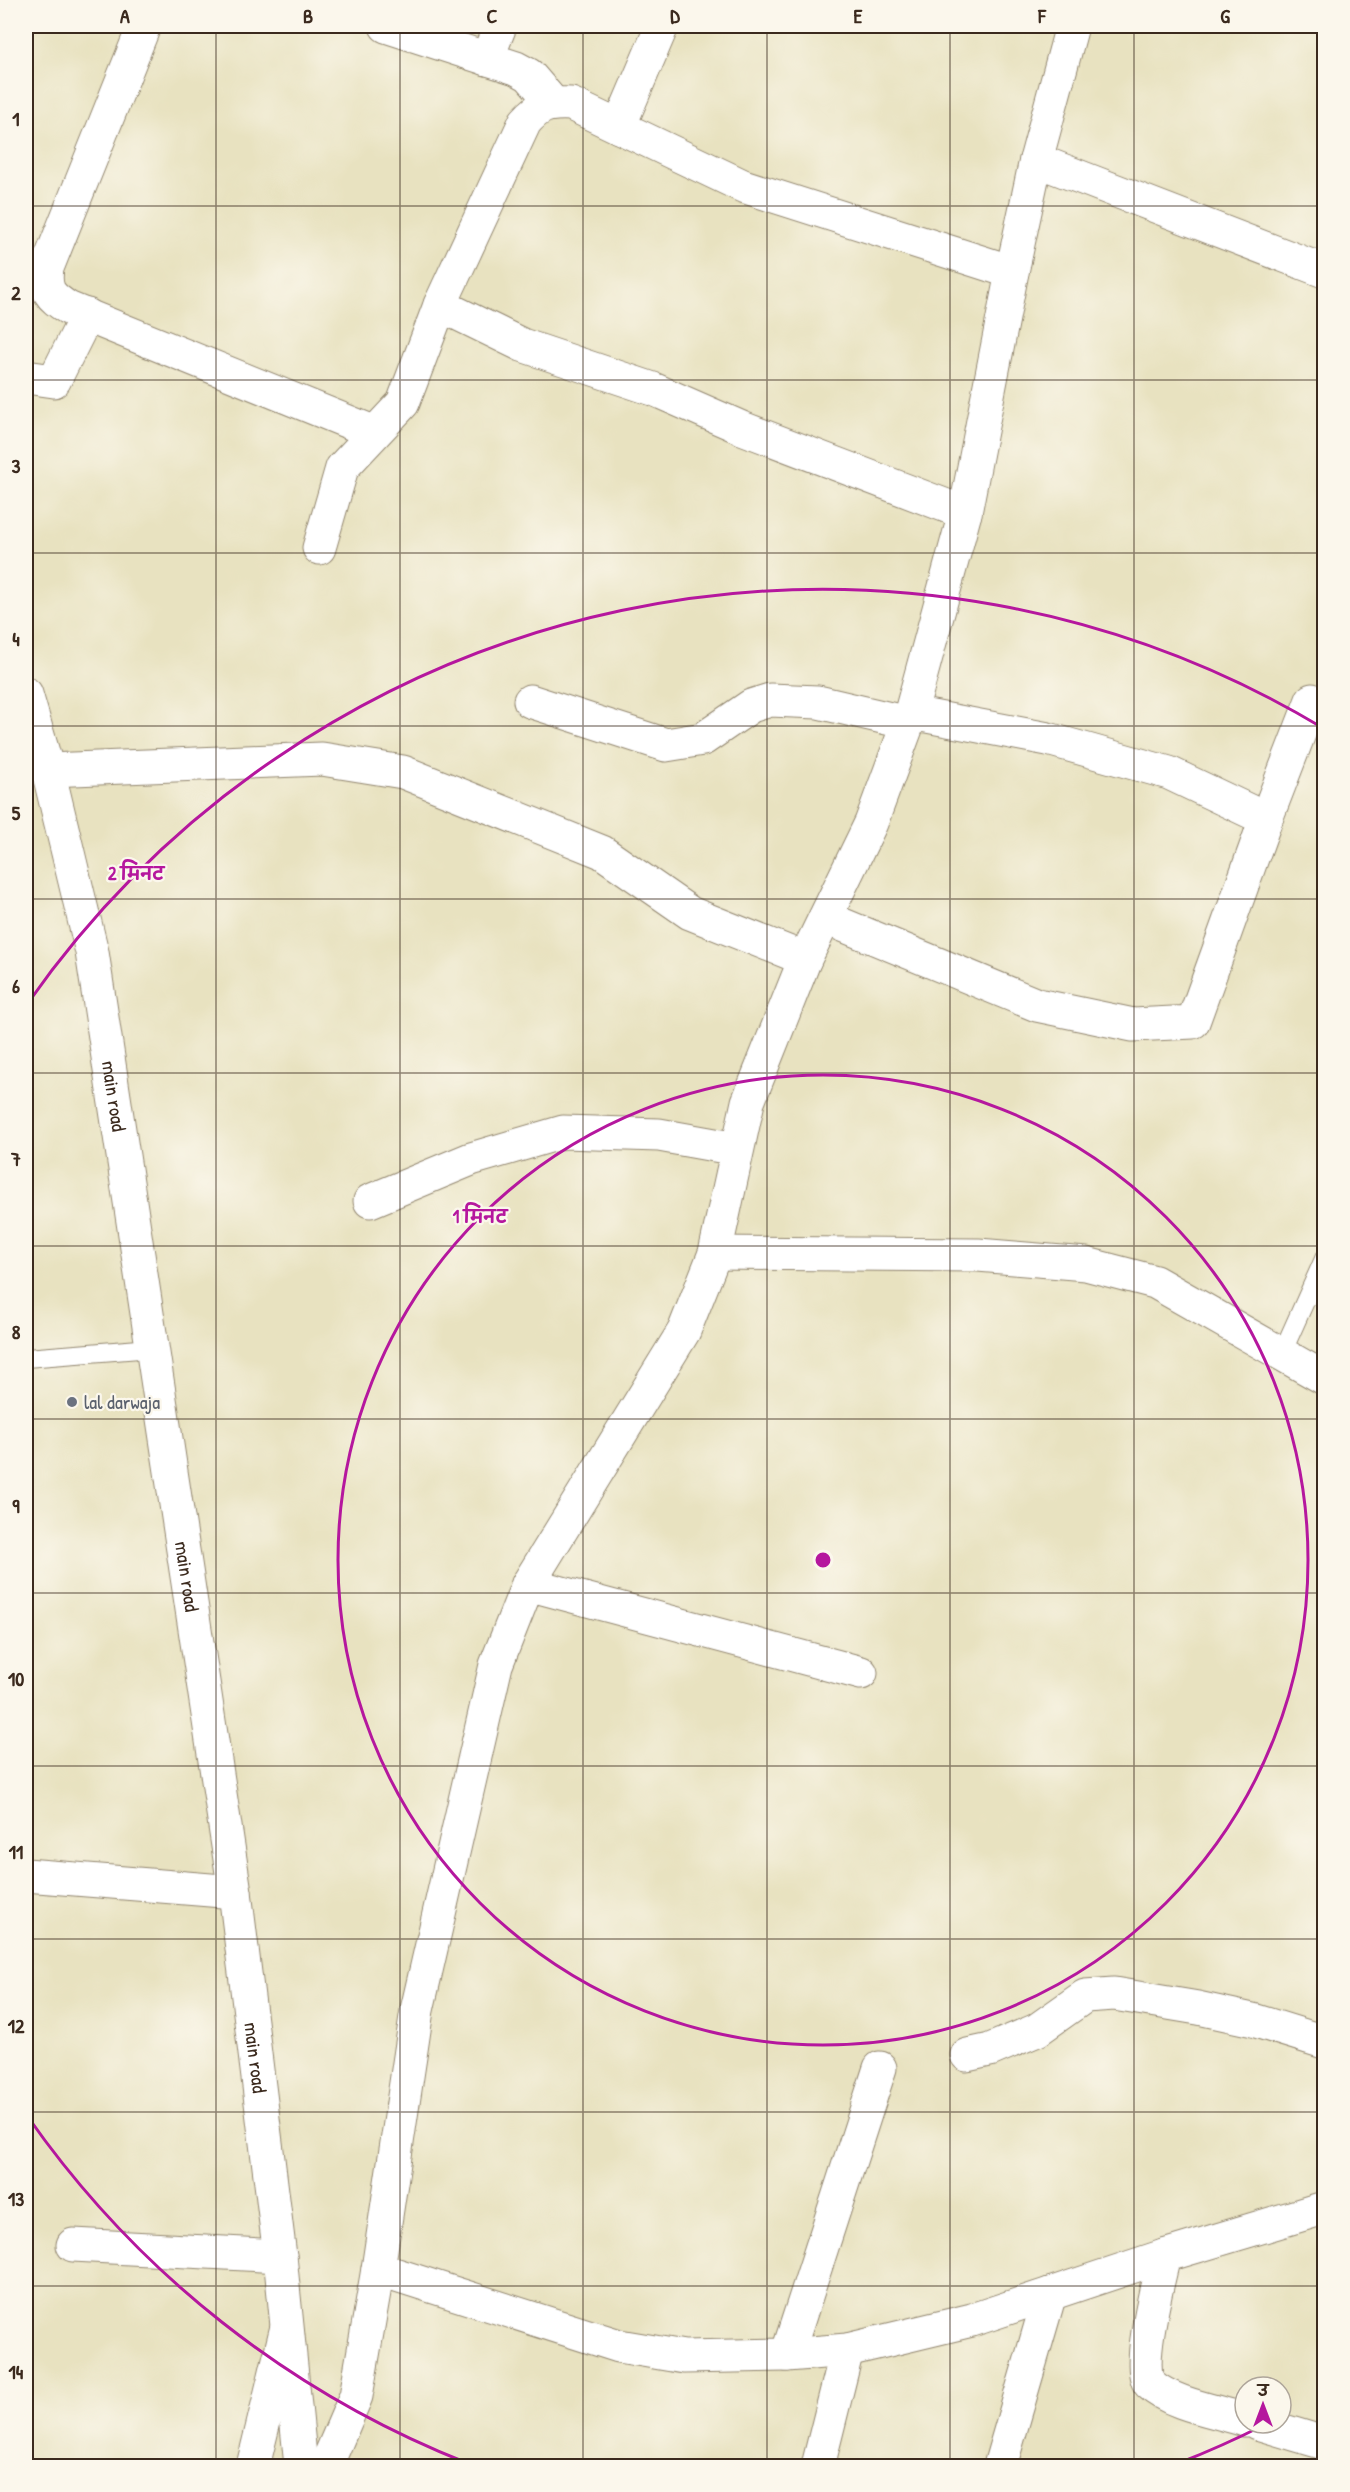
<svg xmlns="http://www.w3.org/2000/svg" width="1350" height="2492" font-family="'Patrick Hand','Playpen Sans Deva',sans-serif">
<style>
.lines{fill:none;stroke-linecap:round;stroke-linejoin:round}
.service-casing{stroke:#92866f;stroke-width:20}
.minor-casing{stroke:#92866f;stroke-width:35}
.tertiary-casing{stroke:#92866f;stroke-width:35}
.secondary-casing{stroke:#92866f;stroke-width:35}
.service{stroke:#fff;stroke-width:18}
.minor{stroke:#fff;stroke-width:33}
.tertiary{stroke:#fff;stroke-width:33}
.secondary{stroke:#fff;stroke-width:33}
.grid{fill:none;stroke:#3b2a1e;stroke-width:1.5;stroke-opacity:0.55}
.ring{fill:none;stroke:#b5179e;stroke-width:3}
.worship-dot{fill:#6b7280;stroke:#fbf7ec;stroke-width:2}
.labels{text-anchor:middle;stroke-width:4.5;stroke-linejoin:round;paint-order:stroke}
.street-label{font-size:20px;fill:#3b2a1e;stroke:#fbf7ec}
.worship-label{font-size:20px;fill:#5b616d;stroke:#fbf7ec;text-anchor:start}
.centre{fill:#b5179e;stroke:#fbf7ec;stroke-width:3}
.ring-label{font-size:18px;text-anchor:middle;font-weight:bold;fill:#b5179e;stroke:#fbf7ec;stroke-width:4.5;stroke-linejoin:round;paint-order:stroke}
.neatline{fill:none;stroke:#3b2a1e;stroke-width:2}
.grid-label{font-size:20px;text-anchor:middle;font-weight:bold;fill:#3b2a1e}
</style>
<rect width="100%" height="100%" fill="#fbf7ec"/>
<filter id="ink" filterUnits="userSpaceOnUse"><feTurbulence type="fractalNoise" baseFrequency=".0167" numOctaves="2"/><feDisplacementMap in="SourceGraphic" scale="12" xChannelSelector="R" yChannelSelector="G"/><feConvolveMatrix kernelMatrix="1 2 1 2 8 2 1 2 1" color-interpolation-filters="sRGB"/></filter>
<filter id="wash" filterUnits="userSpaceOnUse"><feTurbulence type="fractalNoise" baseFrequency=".008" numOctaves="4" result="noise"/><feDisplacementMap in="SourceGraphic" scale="24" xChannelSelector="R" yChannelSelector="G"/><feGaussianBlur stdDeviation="1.35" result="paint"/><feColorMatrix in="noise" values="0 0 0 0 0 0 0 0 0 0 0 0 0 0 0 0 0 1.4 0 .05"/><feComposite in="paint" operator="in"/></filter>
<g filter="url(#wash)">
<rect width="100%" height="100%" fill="#e8e2c0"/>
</g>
<g filter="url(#ink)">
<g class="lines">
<g class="service-casing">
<g id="service">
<path d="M1282,1353L1324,1259"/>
<path d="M26,1358L152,1348"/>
</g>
</g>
<g class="minor-casing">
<g id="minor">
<path d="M144,26L47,268C44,291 50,296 68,308L373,432"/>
<path d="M386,26L516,68L529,75L554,104"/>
<path d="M487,59L500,26"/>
<path d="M619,127L662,26"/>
<path d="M1036,160L1324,271"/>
<path d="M440,305L522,345L653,389L742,428L965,513"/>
<path d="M26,377L54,381L87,315"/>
<path d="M319,548L342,468L403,403L440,305L525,122C540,105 547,103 571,104L743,186L1012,272"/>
<path d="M530,701L666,745L703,739L751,706L770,700L818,702L908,723"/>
<path d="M911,713L1048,739L1169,773L1266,819"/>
<path d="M48,770L322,759L403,772L602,852L690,913L805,959"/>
<path d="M826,918L1037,1005L1133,1025L1193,1022L1266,819L1312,700"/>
<path d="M370,1201L471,1159L563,1132L659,1135L737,1149"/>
<path d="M715,1253L978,1255L1086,1264L1155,1282L1324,1378"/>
<path d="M528,1584L861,1673"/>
<path d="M26,1875L235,1892"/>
<path d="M967,2055L990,2050L1037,2030L1085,1996L1114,1994L1198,2008L1253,2020L1324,2042"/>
<path d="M73,2245L280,2256"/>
<path d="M1164,2256C1159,2278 1135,2369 1150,2384C1171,2404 1217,2411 1245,2420"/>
<path d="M378,2269L619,2346L684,2357L787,2355L847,2350L972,2320L1164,2256L1324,2208"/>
<path d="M787,2355L880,2068"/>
<path d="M1257,2423L1324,2443"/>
<path d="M326,2466L356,2396L378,2269L417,2010L496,1665L528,1584L684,1331L715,1253L748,1102L805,959L871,823L908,723L965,513L1012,272L1036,160L1072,26"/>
<path d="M818,2466L847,2350"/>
<path d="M1000,2466L1050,2294"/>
</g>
</g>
<g class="tertiary-casing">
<path id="tertiary" d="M253,2466L286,2331"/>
</g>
<g class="secondary-casing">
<g id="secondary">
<path id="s1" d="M26,694L48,770L92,952L235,1892L280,2256L301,2466"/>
</g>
</g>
<use href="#service" class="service"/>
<use href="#minor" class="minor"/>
<use href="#tertiary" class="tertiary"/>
<use href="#secondary" class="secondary"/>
</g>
</g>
<path class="grid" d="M216,26V2466M400,26V2466M583,26V2466M767,26V2466M950,26V2466M1134,26V2466M26,206H1324M26,380H1324M26,553H1324M26,726H1324M26,899H1324M26,1073H1324M26,1246H1324M26,1419H1324M26,1593H1324M26,1766H1324M26,1939H1324M26,2112H1324M26,2286H1324"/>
<g class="ring">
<circle cx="823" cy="1560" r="485"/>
<path d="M1264 2425A971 971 0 0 1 1179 2463M467 2463A971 971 0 0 1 28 2117M28 1003A971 971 0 0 1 1323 728"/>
</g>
<circle class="worship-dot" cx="72" cy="1402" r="6"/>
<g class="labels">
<g class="street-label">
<text dy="7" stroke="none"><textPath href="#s1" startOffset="412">main road</textPath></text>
<text dy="7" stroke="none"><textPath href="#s1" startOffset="898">main road</textPath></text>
<text dy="7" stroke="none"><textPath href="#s1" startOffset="1384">main road</textPath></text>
</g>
<g class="worship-label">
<text x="84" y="1409">lal darwaja</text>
</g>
</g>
<circle cx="823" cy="1560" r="9" class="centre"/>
<g class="ring-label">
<text x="136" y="880">2 मिनट</text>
<text x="480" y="1223">1 मिनट</text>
</g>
<rect width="1350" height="2492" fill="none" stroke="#fbf7ec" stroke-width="66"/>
<g transform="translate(1263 2405)"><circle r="28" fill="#fbf7ec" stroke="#aea59a" stroke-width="1.5"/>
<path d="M0-4.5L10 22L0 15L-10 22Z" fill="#b5179e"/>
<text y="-9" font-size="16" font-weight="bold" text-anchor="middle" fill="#3b2a1e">उ</text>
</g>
<rect x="33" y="33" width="1284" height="2426" class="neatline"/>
<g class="grid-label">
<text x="125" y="23">A</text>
<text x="308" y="23">B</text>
<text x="492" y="23">C</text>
<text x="675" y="23">D</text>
<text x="858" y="23">E</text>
<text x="1042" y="23">F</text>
<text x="1225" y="23">G</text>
<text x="16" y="126">1</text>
<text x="16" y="300">2</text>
<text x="16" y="473">3</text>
<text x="16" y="646">4</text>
<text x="16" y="820">5</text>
<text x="16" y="993">6</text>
<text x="16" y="1166">7</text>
<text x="16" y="1339">8</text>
<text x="16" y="1513">9</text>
<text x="16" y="1686">10</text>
<text x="16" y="1859">11</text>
<text x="16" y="2033">12</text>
<text x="16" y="2206">13</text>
<text x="16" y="2379">14</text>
</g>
</svg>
